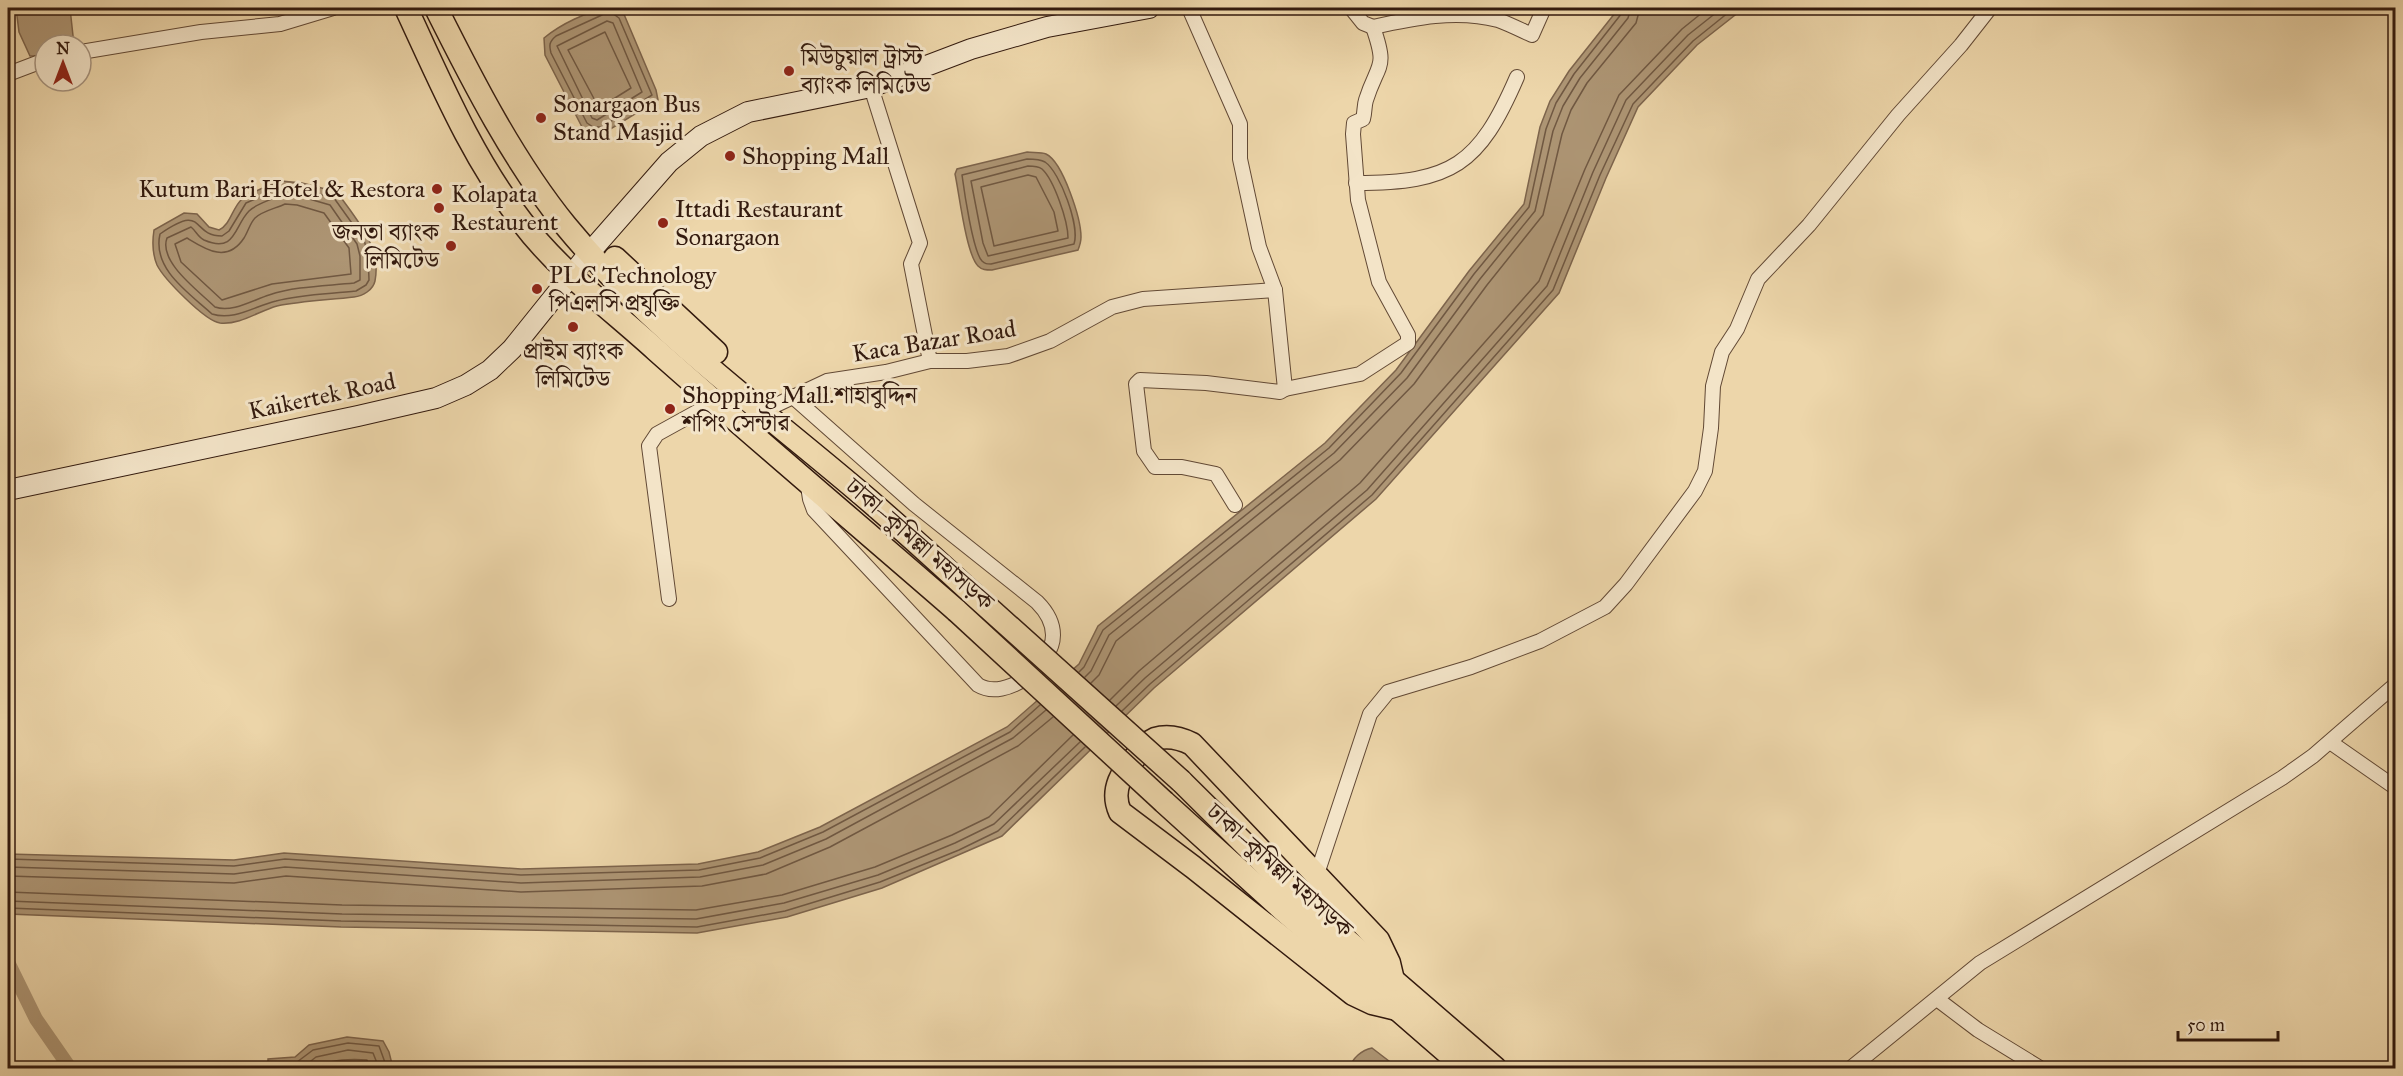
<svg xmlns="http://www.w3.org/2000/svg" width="2403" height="1076" font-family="'IM FELL Great Primer','Noto Serif Bengali',serif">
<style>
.water{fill:#ae9675;stroke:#7d644c;stroke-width:1.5}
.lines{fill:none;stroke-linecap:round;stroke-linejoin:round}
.shore{stroke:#705842;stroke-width:1.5}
.canal{stroke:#ae9675;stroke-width:14}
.minor-casing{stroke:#624935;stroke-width:16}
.secondary-casing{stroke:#331a0e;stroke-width:22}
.trunk-casing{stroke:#331a0e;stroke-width:25}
.minor{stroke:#f3e4c8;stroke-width:14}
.secondary{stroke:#f3e4c8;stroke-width:20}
.trunk{stroke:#edd6aa;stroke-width:22}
.trunk-bridge-casing{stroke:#331a0e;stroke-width:25;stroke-linecap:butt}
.trunk-bridge{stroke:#edd6aa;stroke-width:22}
.poi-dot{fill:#8f2418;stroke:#f3e4c8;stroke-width:2}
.labels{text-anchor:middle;stroke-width:6;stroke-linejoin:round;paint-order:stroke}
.poi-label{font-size:24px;fill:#331a0e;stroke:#f3e4c8;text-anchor:start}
.street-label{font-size:24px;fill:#331a0e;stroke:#f3e4c8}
</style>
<rect width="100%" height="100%" fill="#edd6aa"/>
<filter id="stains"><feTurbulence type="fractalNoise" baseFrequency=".00333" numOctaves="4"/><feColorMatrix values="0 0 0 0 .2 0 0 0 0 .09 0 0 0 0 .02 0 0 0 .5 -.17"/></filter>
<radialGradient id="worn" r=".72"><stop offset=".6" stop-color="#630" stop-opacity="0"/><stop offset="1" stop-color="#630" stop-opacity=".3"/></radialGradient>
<g class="water">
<path d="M16,8H70L74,45H45V56H30L19,32Z"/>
<path d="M608,8L623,12L656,90L658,100L604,133L591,132L582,127L545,55L544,38C561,24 586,12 608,8Z"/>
<path d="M1619,8H1744L1697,45L1638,107L1606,178L1559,293L1376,499L1154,688L1002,836L882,888L787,917L697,933L341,927L8,914V854L234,860L284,853L521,869L698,864L758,852L820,827L1007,727L1079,664L1098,626L1325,443L1396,370L1469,271L1524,204L1540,127L1550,101L1569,71Z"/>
<path d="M1027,152C1032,153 1041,152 1046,154C1063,162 1081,219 1081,237C1081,242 1080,245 1078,250L992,270C986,270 982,270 978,266C966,254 959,192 955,174L957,169Z"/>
<path d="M281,181L302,183L337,192C355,218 382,246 375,281C373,290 363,296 354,297C329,300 302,301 277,306C259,311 240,325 220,323C205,321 164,279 157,265C152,253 152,243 154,230L184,213L197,214L209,227L219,230C231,224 232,208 242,199C252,191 269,186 281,181Z"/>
<path d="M347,1037L383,1041L389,1052L393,1068H268V1059L295,1057L309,1045Z"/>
<path d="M1372,1048L1398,1068H1350C1352,1058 1362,1050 1372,1048Z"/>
</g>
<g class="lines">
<g class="shore">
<path d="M605,8L602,15L556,36C549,42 549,45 551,53L587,123L593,127H602L652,95L619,18L612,13L611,8"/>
<path d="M607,21L613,23L642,92L597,120L592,118L557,46Z"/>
<path d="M605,32L631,88L599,108L568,50Z"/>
<path d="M1027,159C1033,159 1040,159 1045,162C1060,172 1080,226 1074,244L991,264C987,264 985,264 982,261C973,252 964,190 962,175Z"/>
<path d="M1028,166C1033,166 1038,166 1042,169C1054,180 1068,221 1068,238L988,256L983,243L971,181Z"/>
<path d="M1028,175L1036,177L1054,212L1058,231L994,246L981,187Z"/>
<path d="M282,187L301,189L334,198L364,240L368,254L369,280L366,285L356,291C330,294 302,294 276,301C255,306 234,321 212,314C189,293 152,269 160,234C206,202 190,236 222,236L229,231L246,203Z"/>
<path d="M283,195L299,196L330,205L357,244L360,256V280L354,283C326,286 296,286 269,295C253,300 232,313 215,307C200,292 158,262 167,238L191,227C196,231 198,237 204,240C236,254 234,226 249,211C257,203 273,199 283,195Z"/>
<path d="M285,204L297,205L324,213L349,248L351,274L272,284L222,300L181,262L175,244L187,238C205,249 227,264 244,238C248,232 250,223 255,218C262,211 277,208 285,204Z"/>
<path d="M1079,672L1084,667L1103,630L1329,448L1401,373L1474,274L1529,207L1546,129L1556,103L1574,74L1622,13L1624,8"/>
<path d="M1085,677L1091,671L1109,635L1334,453L1407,378L1480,279L1535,211L1553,131L1563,106L1580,78L1628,18L1631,8"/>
<path d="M1091,683L1099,675L1116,641L1340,460L1414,384L1487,285L1543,215L1562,134L1571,110L1587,83L1636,23L1640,8"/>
<path d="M1110,700L1139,671L1360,483L1539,281L1585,169L1619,95L1682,29L1708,8"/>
<path d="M1116,706L1145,678L1367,490L1547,286L1593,172L1626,100L1688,35L1722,8"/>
<path d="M1122,711L1150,684L1372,495L1553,290L1600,175L1633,104L1693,41L1734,8"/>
<path d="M8,859L234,866L285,859L521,875L699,870L760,858L823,832L1010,732L1040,705"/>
<path d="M8,867L234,874L285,867L521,883L700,877L763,865L826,839L1013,738L1046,710"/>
<path d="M8,876L234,883L286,876L521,892L702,886L766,874L830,847L1018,746L1053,717"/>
<path d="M8,892L342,905L696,910L782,895L875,867L952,835L989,817L1073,735"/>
<path d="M8,901L342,914L696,919L784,903L878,875L955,843L994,824L1080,742"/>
<path d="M8,908L341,921L697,927L785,911L880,882L959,850L998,831L1085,747"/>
<path d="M273,1068L276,1064L297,1062L313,1050L348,1043L379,1046L387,1068"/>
<path d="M302,1068L316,1057L330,1054L348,1050L373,1053L379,1068"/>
<path d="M316,1068C329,1059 351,1059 367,1060L370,1068"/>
</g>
<path class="canal" d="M8,962L36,1019L70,1068"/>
<g class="minor-casing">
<g id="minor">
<path d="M1189,8L1240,124V159L1259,247L1275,290L1285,389L1280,392L1206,383L1140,380L1136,384L1144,451L1155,467H1182L1216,474L1235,505"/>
<path d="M1351,8L1363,23L1373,27"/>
<path d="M81,52L201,32L280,24L333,8"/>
<path d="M8,74L45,60"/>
<path d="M871,87L920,243L911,264L930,361"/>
<path d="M1356,183C1452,183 1479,165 1517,77"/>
<path d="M1285,389L1360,374L1408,343V335L1379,282L1358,200L1353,134L1354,123L1363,119C1365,112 1364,106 1366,100C1378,62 1388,70 1373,27C1414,18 1456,9 1498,20C1509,24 1521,30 1532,35L1544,8"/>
<path d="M792,396L914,504L1037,602C1046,611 1053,621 1053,635C1053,665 1006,702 978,685L814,510L810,499L807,480"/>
<path d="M776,405L827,381L886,372L930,361H967L1008,356L1050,341L1112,307L1143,299L1275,290"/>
<path d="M669,599L649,446L657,434L715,402"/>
<path d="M2330,742L2396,788"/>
<path d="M1316,877L1370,714L1388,692L1471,667L1540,641L1605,607L1626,584L1695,491L1705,471L1711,428L1713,386L1722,352L1737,329L1758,279L1809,225L1898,115L1961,45L1990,8"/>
<path d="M1937,999L1978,1030L2040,1068"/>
<path d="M1851,1068L1980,963L2282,778L2313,756L2396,684"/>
</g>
</g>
<g class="secondary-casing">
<path id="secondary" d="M8,490L358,416L436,398L466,385L490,370L512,349L590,252L669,162L701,136L748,112L871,87L971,49L1047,27L1149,8"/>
</g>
<g class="trunk-casing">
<g id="trunk">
<path d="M406,8C440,81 472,158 522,222C559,271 611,309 656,350C755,438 857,524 957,611"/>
<path d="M436,8C473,82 514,162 566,226C650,328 758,406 858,491C897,524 935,559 973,594"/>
<path d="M615,258L716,352"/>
<path d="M1181,781L1305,904L1495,1068"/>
<path d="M1164,802L1282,909L1465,1068"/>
<path d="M1393,980L1389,963L1378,940L1192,744C1180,738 1168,735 1155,739C1148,742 1143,748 1138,754C1122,771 1110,790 1120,812L1193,867L1353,994L1372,1003L1397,1009"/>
</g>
</g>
<use href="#minor" class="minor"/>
<use href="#secondary" class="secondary"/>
<use href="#trunk" class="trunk"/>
<g class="trunk-bridge-casing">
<g id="trunk-bridge">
<path d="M973,594L1181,781"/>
<path d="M957,611L1164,802"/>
</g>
</g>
<use href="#trunk-bridge" class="trunk-bridge"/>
</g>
<g class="poi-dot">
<circle cx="789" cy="71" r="6"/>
<circle cx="541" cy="118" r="6"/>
<circle cx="730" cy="156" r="6"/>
<circle cx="437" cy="189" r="6"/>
<circle cx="439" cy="208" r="6"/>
<circle cx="663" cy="223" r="6"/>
<circle cx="451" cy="246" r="6"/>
<circle cx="537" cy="289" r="6"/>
<circle cx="573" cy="327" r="6"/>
<circle cx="670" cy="409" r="6"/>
</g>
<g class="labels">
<g class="poi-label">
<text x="801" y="65">মিউচুয়াল ট্রাস্ট<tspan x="801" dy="28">ব্যাংক লিমিটেড</tspan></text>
<text x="553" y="112">Sonargaon Bus<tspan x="553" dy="28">Stand Masjid</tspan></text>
<text x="742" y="164">Shopping Mall</text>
<text x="425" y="197" text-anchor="end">Kutum Bari Hotel &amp; Restora</text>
<text x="451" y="202">Kolapata<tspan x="451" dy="28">Restaurent</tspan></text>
<text x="675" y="217">Ittadi Restaurant<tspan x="675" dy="28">Sonargaon</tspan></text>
<text x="439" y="240" text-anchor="end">জনতা ব্যাংক<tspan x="439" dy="28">লিমিটেড</tspan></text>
<text x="549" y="283">PLC Technology<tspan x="549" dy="28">পিএলসি প্রযুক্তি</tspan></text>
<text x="573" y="359" text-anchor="middle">প্রাইম ব্যাংক<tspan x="573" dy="28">লিমিটেড</tspan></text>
<text x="682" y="403">Shopping Mall.শাহাবুদ্দিন<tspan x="682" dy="28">শপিং সেন্টার</tspan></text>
</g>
<g class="street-label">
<text transform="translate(934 341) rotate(-9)" y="8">Kaca Bazar Road</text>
<text transform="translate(322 396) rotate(-12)" y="8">Kaikertek Road</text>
<text transform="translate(920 544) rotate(41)" y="8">ঢাকা–কুমিল্লা মহাসড়ক</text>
<text transform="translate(1280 870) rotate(42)" y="8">ঢাকা–কুমিল্লা মহাসড়ক</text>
</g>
</g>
<rect width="2403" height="1076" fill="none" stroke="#edd6aa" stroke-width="30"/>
<rect x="9" y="9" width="2385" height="1058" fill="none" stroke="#331a0e" stroke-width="3"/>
<rect x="15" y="15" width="2373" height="1046" fill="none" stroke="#331a0e" stroke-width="1.5"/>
<g transform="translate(63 63)"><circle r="28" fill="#f3e4c8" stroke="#a6937e" stroke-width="1.5"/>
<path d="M0-4.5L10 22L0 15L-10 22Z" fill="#8f2418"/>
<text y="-9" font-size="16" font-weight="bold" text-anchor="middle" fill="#331a0e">N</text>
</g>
<path d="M2178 1031v9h100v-9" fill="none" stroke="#331a0e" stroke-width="3"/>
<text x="2187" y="1031" font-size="18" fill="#331a0e" stroke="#f3e4c8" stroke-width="4.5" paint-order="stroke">50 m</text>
<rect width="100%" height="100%" filter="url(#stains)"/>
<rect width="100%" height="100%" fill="url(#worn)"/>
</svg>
